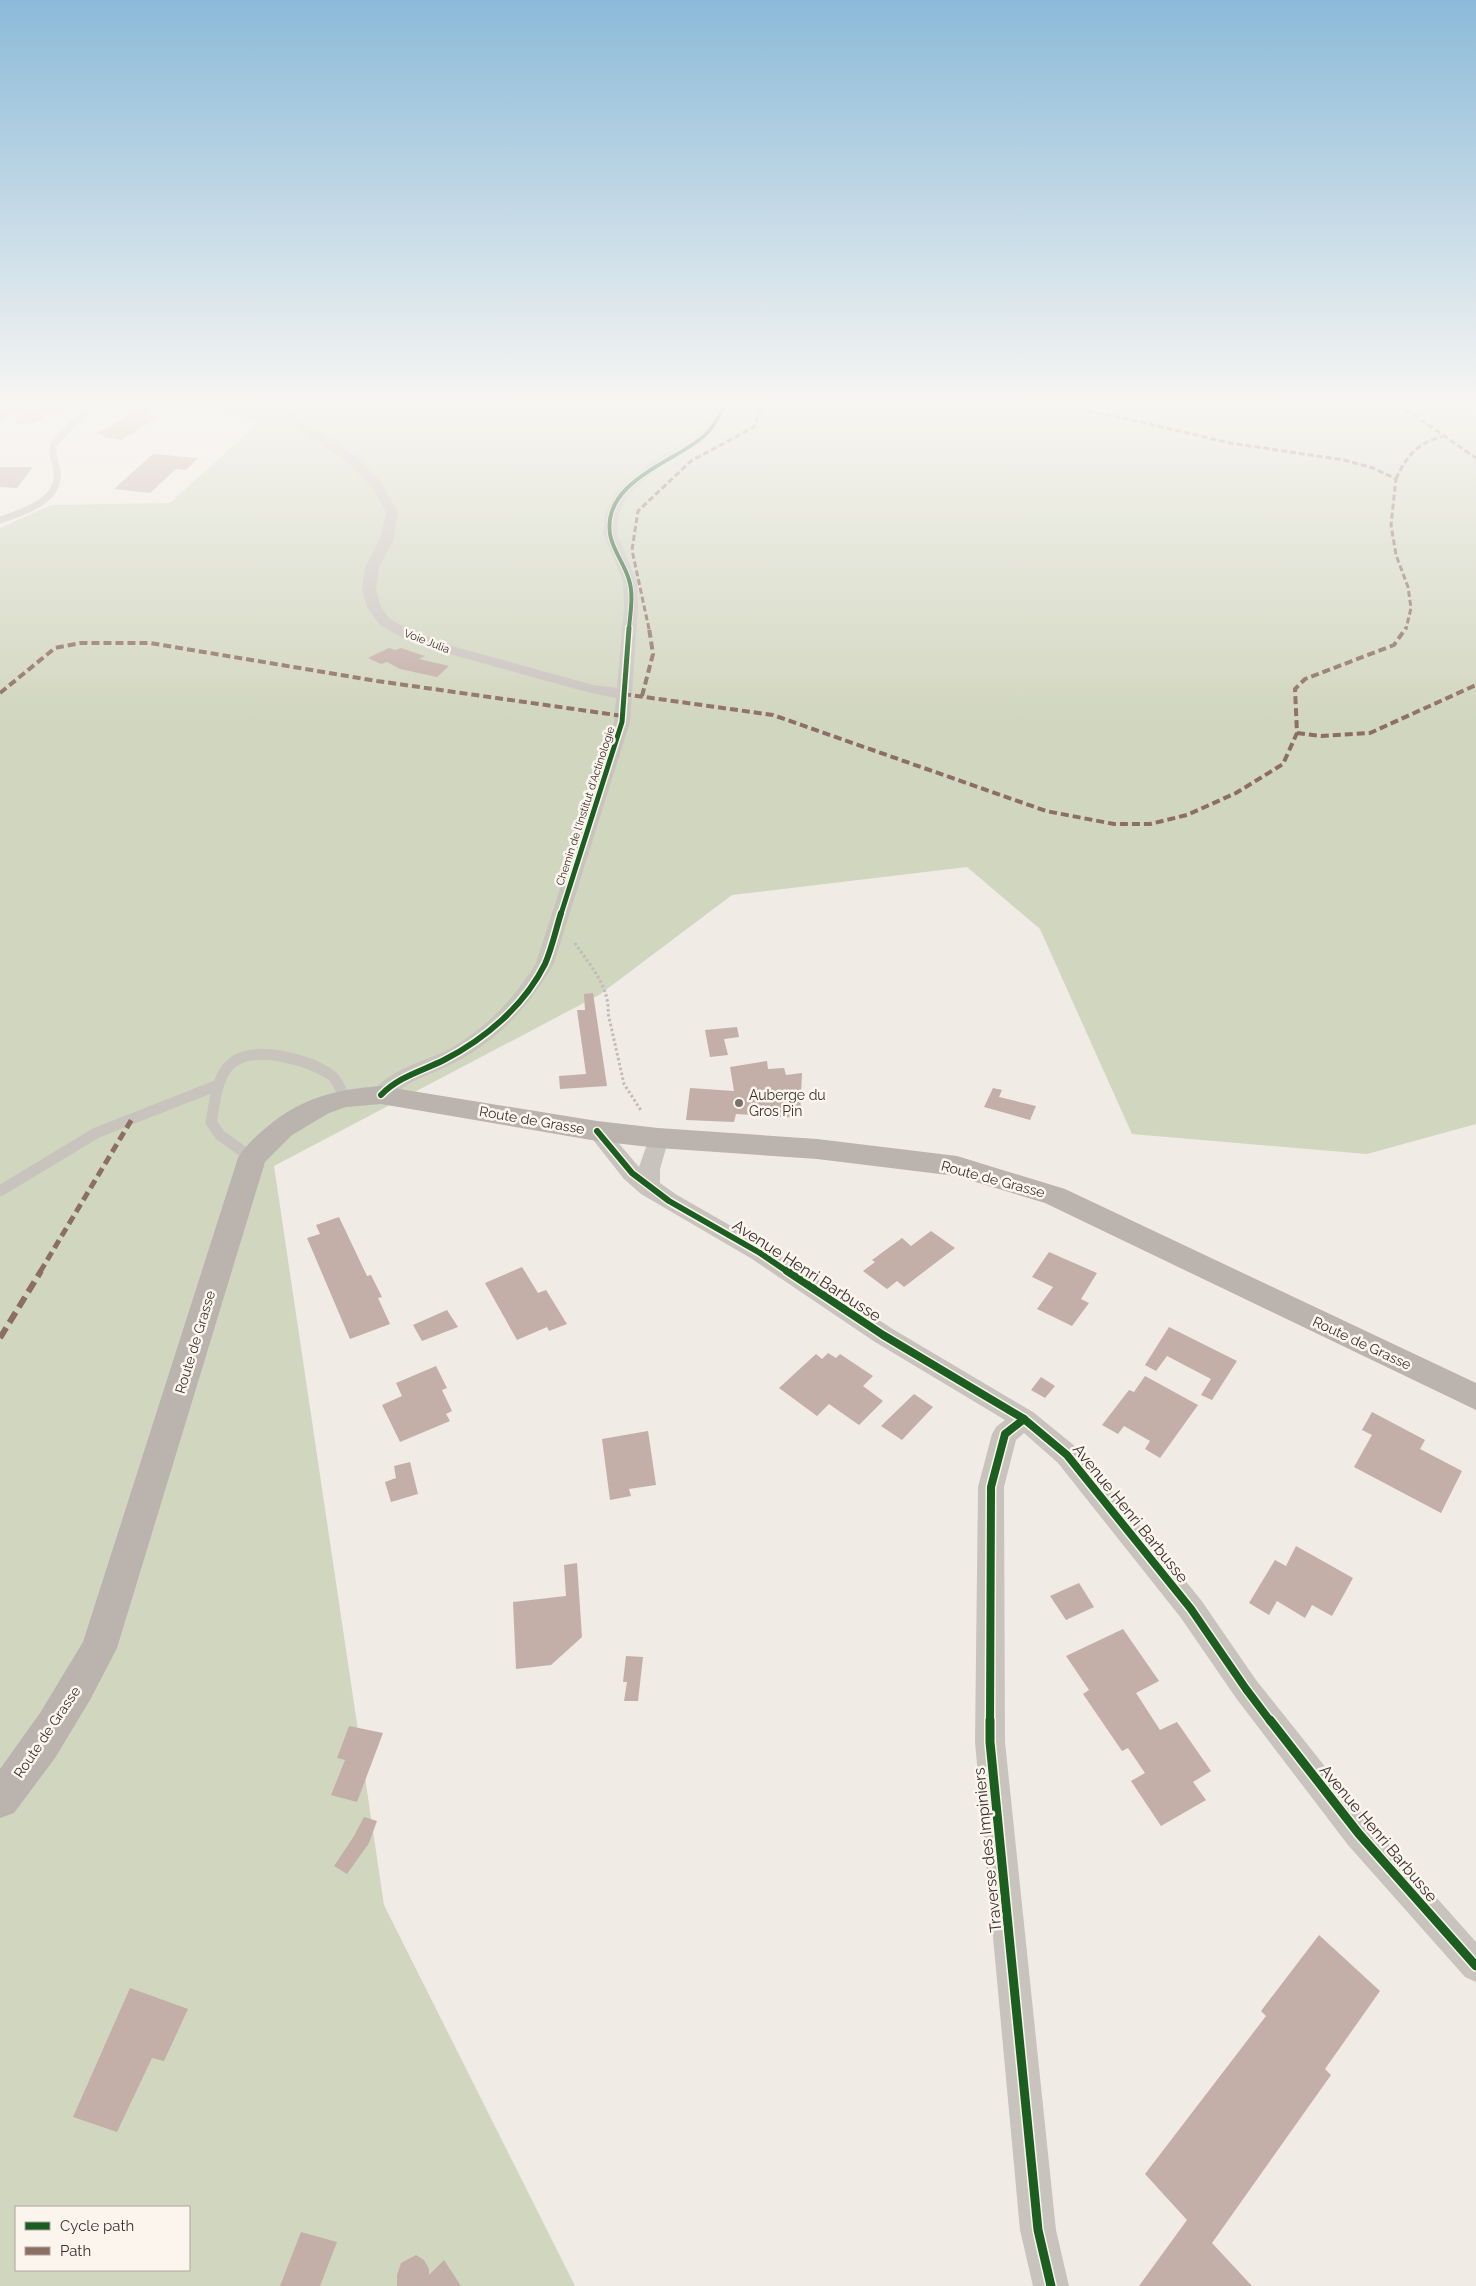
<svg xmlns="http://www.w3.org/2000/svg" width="1476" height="2286" font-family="Raleway,sans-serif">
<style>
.green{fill:#d1d6bf;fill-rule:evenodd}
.building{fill:#c3afa7}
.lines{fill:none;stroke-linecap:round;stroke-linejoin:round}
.path{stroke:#c2bbb6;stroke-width:3;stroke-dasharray:2.5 2.5;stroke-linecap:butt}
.lane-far1{stroke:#c9c3be;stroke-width:7}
.lane{stroke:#c9c3be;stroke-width:11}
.street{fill:#c9c3be;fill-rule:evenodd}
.secondary{fill:#bab3ae;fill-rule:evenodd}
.quiet-far3{stroke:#8d6e63;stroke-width:3;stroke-dasharray:6 3;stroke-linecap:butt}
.quiet-far2{stroke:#8d6e63;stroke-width:4;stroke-dasharray:8 4;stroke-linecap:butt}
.quiet-far1{stroke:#8d6e63;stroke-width:5;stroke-dasharray:9 5;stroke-linecap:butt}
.quiet{stroke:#8d6e63;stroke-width:6;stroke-dasharray:12 6;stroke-linecap:butt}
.cycleway-far4-casing{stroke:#fbf5ee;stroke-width:5.5}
.cycleway-far3-casing{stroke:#fbf5ee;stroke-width:8}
.cycleway-far2-casing{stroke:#fbf5ee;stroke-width:9}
.cycleway-far1-casing{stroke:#fbf5ee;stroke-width:11}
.cycleway-casing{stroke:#fbf5ee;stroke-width:12}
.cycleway-far4{stroke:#1b5e20;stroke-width:4}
.cycleway-far3{stroke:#1b5e20;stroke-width:5}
.cycleway-far2{stroke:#1b5e20;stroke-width:6}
.cycleway-far1{stroke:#1b5e20;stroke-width:8}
.cycleway{stroke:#1b5e20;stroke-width:9}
.poi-dot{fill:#7a716c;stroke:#fbf5ee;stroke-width:2}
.labels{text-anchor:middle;stroke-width:5;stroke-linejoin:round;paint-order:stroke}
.far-street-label{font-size:11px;fill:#3b302b;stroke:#fbf5ee}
.poi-label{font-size:14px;fill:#3b302b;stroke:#fbf5ee;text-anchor:start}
.street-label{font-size:14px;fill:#3b302b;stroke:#fbf5ee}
.near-street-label{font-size:16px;fill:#3b302b;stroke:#fbf5ee}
</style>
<rect width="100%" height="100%" fill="#f0ebe5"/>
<path class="green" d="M183,402H1476V1124L1367,1154L1132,1134L1040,929L967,867L732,895L599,995L274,1166L384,1905L575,2286H0V528L51,505L170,503L260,421L178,407ZM16,2207H189V2270H16Z"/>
<g class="building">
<path d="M0,402H55L65,403L72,406L69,411L57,415H45L41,420H37L35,423L16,424L18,422H14L19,415H7L0,423Z"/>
<path d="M134,402H157L155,406L159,409L151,412L148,416H160L121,440L102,437L105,435L96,434L125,417Z"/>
<path d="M153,454L198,458L186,470L176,469L150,493L114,489Z"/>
<path d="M0,467H33L17,488L0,487Z"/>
<path d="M389,648L395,650L401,648L425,656L419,659L449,666L437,677L400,669L387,662L381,664L368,658Z"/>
<path d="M593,993L607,1086L560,1089L559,1076L586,1074L577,1010H585L584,994Z"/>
<path d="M737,1027L739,1037L724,1039L728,1055L710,1057L705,1030Z"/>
<path d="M767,1061L768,1069L784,1068L786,1075L802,1073L800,1118L736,1114L734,1122L686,1120L690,1088L734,1091L730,1067Z"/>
<path d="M993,1088L1002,1090L999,1097L1036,1106L1030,1120L984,1107Z"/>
<path d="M339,1217L367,1276L371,1275L382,1297L378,1298L390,1324L350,1339L307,1238L320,1234L316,1225Z"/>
<path d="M931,1231L955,1248L904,1287L897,1281L887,1289L863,1271L875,1262L872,1260L902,1238L911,1246Z"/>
<path d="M1049,1252L1097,1273L1081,1299L1089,1303L1072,1326L1037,1309L1053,1287L1032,1277Z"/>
<path d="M522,1267L538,1293L546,1290L567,1324L549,1331L547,1327L517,1340L485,1283Z"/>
<path d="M447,1310L458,1327L422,1341L413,1325Z"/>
<path d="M1169,1327L1237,1361L1212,1400L1201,1395L1211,1379L1167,1356L1156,1371L1145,1365Z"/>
<path d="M828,1353L836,1358L840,1354L873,1376L863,1386L883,1401L859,1425L829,1404L817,1416L779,1388L816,1354L822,1359Z"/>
<path d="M436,1366L447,1388L442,1390L452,1411L446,1414L450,1421L400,1442L382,1405L402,1396L396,1383Z"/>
<path d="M1145,1376L1198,1405L1160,1458L1145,1449L1150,1441L1124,1426L1118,1434L1102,1425L1129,1390L1134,1392Z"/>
<path d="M1041,1377L1055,1386L1045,1398L1031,1390Z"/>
<path d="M914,1394L933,1407L902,1440L881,1426Z"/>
<path d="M1372,1412L1425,1440L1420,1449L1462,1471L1441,1513L1354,1467L1372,1435L1362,1430Z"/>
<path d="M648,1431L656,1485L629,1489L631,1496L610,1500L602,1439Z"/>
<path d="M410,1462L418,1494L391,1502L385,1482L396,1478L394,1466Z"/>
<path d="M1296,1546L1353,1578L1332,1616L1312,1605L1305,1618L1277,1601L1269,1615L1249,1603L1275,1560L1286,1566Z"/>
<path d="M577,1563L582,1637L551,1665L516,1669L513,1602L566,1596L564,1565Z"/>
<path d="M1079,1583L1094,1607L1066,1620L1050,1596Z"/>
<path d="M1123,1629L1159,1681L1136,1693L1160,1730L1177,1722L1211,1771L1193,1782L1206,1800L1161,1826L1131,1781L1145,1773L1128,1748L1122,1751L1083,1694L1089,1690L1066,1656Z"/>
<path d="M626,1656L643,1657L638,1701H624L627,1682H623Z"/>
<path d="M349,1726L383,1733L357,1802L331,1795L345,1760L337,1758Z"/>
<path d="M364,1817L377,1821L369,1843L347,1874L334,1866L354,1836Z"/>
<path d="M1319,1935L1380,1991L1325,2069L1331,2075L1212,2243L1252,2286H1139L1187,2220L1145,2174L1266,2016L1261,2011Z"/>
<path d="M130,1988L188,2009L164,2061L152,2058L117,2132L73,2117Z"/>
<path d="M301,2232L337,2242L320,2286H280Z"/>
<path d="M416,2255L424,2260L429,2269V2275L444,2260L461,2286H397V2275L401,2263Z"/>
</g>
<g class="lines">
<path class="path" d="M575,943C589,964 610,987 608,1013L624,1084L642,1112"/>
<path class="lane-far1" d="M0,520C23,512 61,501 57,471C56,461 50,454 54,444L94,402"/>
<g class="lane">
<path d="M252,1158L220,1135L211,1122C215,1103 216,1075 233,1062C257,1045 309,1060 331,1075C337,1079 341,1091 345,1098"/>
<path d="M0,1191L96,1133L218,1085"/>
</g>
<g class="street">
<path d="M274,402H286L296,417L355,456L381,482L398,512L394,539L379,568L376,590L381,607L390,619L411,631L452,646L593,685L617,688L624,607L623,581L603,534L605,514L616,492L650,463L694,437L704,429L721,402H733L713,434L702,443L658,469L641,483L627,497L619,514L617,534L637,581L638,607L630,722L554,963C529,1007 497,1041 452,1064C438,1071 423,1076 410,1083C397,1090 389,1104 374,1100L371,1095C387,1068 427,1062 453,1047C488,1026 515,998 536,963L614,722L616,698L587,692L442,652L401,637L380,625L367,607L362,590L365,568L380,539L386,512L372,487L347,462L288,421Z"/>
<path d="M597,1124L604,1126L639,1167L651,1133L658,1131L665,1133L669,1138L660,1169V1183L677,1195L768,1247L891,1328L1033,1412L1076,1447L1201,1600L1256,1680L1370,1823L1476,1942V1982L1465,1977L1348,1845L1236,1698L1181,1618L1058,1463L1024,1433L1016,1440L1004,1487L1005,1742L1056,2230L1069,2286H1033L1020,2230L975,1742L978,1487L992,1434L996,1427L1005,1420L875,1342L752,1259L641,1194L624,1179L590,1136L586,1131L590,1126Z"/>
</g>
<path class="secondary" d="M381,1086L597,1121L658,1128L817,1139L957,1156L1065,1189L1476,1383V1410L1045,1203L956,1176L817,1159L658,1148L597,1141L381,1104L346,1107L329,1113L292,1135L265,1162L117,1648L90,1700L55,1758L14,1813L0,1818V1769L40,1713L83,1642L238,1158C245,1146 256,1136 267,1127C301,1098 337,1089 381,1086Z"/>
<g class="quiet-far3">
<path d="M1034,402L1110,415L1230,443L1344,460L1373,468L1396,479L1391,525L1396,555L1408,587L1411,608L1406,629"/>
<path d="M1389,402L1414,415L1476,458"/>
<path d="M1396,479C1407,455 1418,442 1445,436"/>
<path d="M649,629L632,550L638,511L691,461L754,427L763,402"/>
</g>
<g class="quiet-far2">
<path d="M0,693L55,648L81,643H150L377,681L623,716"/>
<path d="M623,694L773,715L1046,811L1114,824H1150L1187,815L1236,793L1283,764L1297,733L1295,689L1305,679L1394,645L1406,628"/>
<path d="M642,696L653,654L649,628"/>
<path d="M1297,733L1321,736L1370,733L1476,685"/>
</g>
<path class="quiet-far1" d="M40,1272L132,1119"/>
<path class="quiet" d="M0,1338L41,1271"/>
<g class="cycleway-far4-casing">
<path id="cycleway-far4" d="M629,629C630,614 634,595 629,580C625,565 612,549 610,534C602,478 682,461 709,431C716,423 721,411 727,402"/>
</g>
<g class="cycleway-far3-casing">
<path id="cycleway-far3" d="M561,914L622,722L629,628"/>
</g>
<g class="cycleway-far2-casing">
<g id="cycleway-far2">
<path d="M381,1095C398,1077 422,1071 444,1060C485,1039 524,1006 545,964C552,948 556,929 561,913"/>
<path d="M597,1131L632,1173L669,1201L760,1253L788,1272"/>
</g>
</g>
<g class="cycleway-far1-casing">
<g id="cycleway-far1">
<path d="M787,1271L883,1335L1024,1419L1067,1455L1191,1609L1246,1689L1271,1722"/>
<path d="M990,1722L991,1487L1005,1434L1024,1419"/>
</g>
</g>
<g class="cycleway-casing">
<g id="cycleway">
<path d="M990,1720V1742L1038,2230L1051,2286"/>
<path d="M1270,1720L1359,1834L1476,1966"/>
</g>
</g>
<use href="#cycleway-far4" class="cycleway-far4"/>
<use href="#cycleway-far3" class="cycleway-far3"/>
<use href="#cycleway-far2" class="cycleway-far2"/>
<use href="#cycleway-far1" class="cycleway-far1"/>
<use href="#cycleway" class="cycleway"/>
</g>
<linearGradient id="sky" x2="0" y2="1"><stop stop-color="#8bbad8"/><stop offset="0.56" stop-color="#f8f6f3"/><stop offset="1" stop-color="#f8f6f3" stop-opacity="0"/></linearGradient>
<rect width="1476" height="722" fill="url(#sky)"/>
<circle class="poi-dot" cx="739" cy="1103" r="5"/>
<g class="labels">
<g class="far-street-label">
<text transform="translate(427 641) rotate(21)" y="4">Voie Julia</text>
<text transform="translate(585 806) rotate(-72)" y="4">Chemin de l'Institut d'Actinologie</text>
</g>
<g class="poi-label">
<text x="749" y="1100">Auberge du<tspan x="749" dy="16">Gros Pin</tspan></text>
</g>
<g class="street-label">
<text transform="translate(532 1120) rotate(10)" y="5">Route de Grasse</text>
<text transform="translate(993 1179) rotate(15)" y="5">Route de Grasse</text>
<text transform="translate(195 1342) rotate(-73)" y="5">Route de Grasse</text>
<text transform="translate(1362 1343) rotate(25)" y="5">Route de Grasse</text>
<text transform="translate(47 1732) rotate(-56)" y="5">Route de Grasse</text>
</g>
<g class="near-street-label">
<text transform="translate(807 1270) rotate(33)" y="6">Avenue Henri Barbusse</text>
<text transform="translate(1131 1513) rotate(51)" y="6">Avenue Henri Barbusse</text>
<text transform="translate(1379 1833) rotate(50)" y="6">Avenue Henri Barbusse</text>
<text transform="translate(987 1850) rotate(-96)" y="6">Traverse des Impiniers</text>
</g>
</g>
<rect x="15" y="2206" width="175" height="65" fill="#fbf5ee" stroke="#aea6a0"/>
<rect x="25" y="2222" width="25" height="8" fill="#1b5e20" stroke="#aea6a0"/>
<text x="60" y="2231" font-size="15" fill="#3b302b">Cycle path</text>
<rect x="25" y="2247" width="25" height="8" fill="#8d6e63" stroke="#aea6a0"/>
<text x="60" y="2256" font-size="15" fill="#3b302b">Path</text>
</svg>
